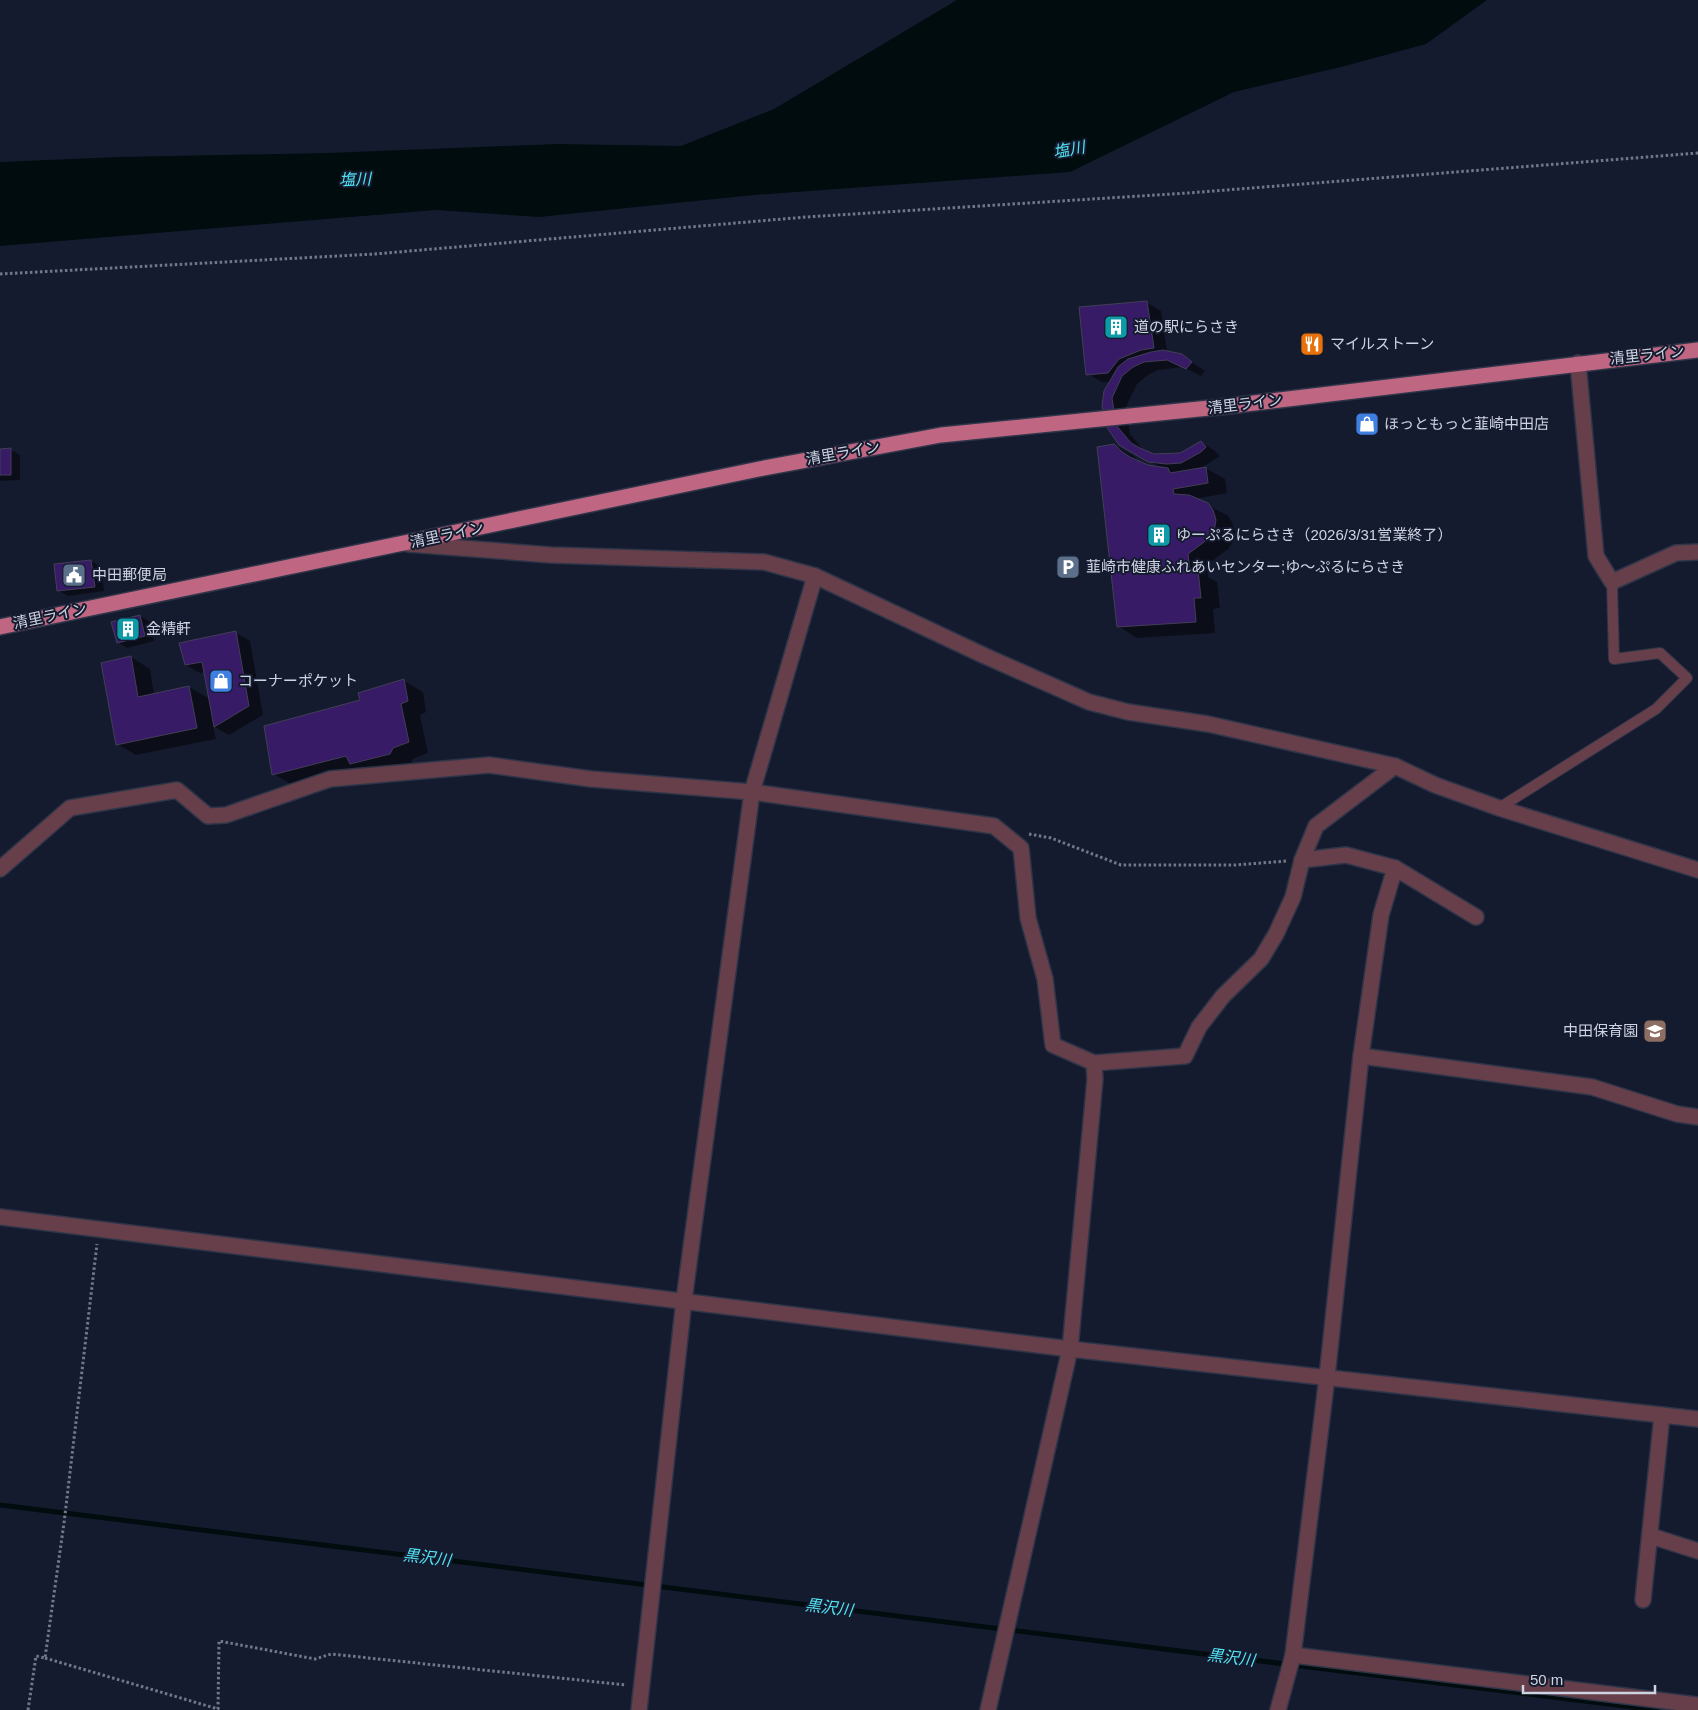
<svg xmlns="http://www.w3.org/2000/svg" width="1698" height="1710" font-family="Helvetica,'Noto Sans JP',sans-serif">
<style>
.water{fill:#000c0e}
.shadow{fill:#0007}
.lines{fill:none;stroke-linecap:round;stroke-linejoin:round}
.stream{stroke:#000c0e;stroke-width:5}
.building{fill:#371b66;stroke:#433e56}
.service-casing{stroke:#2f3548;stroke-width:12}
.minor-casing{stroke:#2f3548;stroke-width:18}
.tertiary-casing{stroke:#2f3548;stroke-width:18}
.trunk-casing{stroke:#2f3548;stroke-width:18}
.path{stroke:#737889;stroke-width:3;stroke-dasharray:2.5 2.5;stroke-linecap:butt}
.service{stroke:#663f4a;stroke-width:10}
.minor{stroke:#663f4a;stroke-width:15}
.tertiary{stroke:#663f4a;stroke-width:15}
.trunk{stroke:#be6682;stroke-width:15}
.labels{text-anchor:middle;stroke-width:4;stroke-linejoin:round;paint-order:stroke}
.poi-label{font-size:15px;fill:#ced3e1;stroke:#151b2f;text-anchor:start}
.street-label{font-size:15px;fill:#ced3e1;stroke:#151b2f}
.water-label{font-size:16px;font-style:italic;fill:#51e2f3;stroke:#151b2f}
</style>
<rect width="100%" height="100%" fill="#151b2f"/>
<path class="water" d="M957,0H1487L1426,44L1341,67L1234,92L1070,172L754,195L539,217L436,210L0,246V162L118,157L328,153L557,144L681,146L774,109Z"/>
<g class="shadow">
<path d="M1146,302L1161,311L1167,352L1181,355L1205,371L1201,376L1183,367L1158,370L1148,375L1137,384L1126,407L1130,434L1144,451L1154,455H1180L1201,442L1215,451L1220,456L1203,467L1225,479L1227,493L1195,499L1227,515L1232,522L1235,532L1233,542L1228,549L1207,565L1208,577L1217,582L1220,608L1213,609L1215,633L1137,638L1118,626L1114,445L1134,456L1139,462L1147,466L1161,468L1120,444L1113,436L1107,426L1111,382H1102L1088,374Z"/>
<path d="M0,450H11L20,455V480L0,481Z"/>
<path d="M91,561L101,567L104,591L68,596L58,590L55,565Z"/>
<path d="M140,616L149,621L154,641L127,648L118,642Z"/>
<path d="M236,633L250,641L263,715L229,735L213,726L216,739L136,755L117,744L131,657L150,669L154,695L189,687L210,699L205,672L200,673L186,665Z"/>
<path d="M404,681L423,692L426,712L420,715L428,753L413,759L410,765L370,775L360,768L293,785L273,774L361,701Z"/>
</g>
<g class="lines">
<path class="stream" d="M0,1505L1657,1710"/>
</g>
<g class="building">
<path d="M1147,301L1154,348L1141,350L1119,359L1108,373L1086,375L1079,307Z"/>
<path d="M1163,350L1182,354L1192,362L1186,369L1167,360L1144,362L1133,367L1122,376L1112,398L1116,425L1131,443L1140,448L1154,454L1180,453L1201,441L1206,447L1201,452L1181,463L1167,464L1148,462L1119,445L1106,426L1102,406L1104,391L1118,367L1128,359L1151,352Z"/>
<path d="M1114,444L1121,451L1130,457L1148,465L1168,468L1170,473L1206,467L1208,483L1173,489L1174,494L1189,495L1208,503L1213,510L1216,520L1214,531L1208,539L1188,554L1190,571L1198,570L1201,598H1194L1196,622L1117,627L1097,447Z"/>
<path d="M11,448V475H0V449Z"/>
<path d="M91,560L95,587L57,591L54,564Z"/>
<path d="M140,615L145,636L117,643L111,622Z"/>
<path d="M236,631L249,706L214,727L202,662L185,665L179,643Z"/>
<path d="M131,656L138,697L189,686L197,728L116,745L101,663Z"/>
<path d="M404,679L408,701L401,704L409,742L393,748L390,754L350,764L346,756L272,775L264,726L360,700L358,693Z"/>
</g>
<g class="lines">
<g class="service-casing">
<path id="service" d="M1499,808L1656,709L1687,678L1660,653L1614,659L1612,582"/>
</g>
<g class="minor-casing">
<g id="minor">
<path d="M1578,363L1596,556L1612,582L1676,553L1698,552"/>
<path d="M408,544L551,555L764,562L815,576L985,656L1089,702L1128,712L1208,724L1395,766L1435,785L1499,808L1698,870"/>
<path d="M1302,860L1346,855L1395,868L1476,917"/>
<path d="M0,869L70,808L177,790L208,816L226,815L330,779L489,765L591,779L752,792L994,826L1021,848L1028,918L1045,979L1053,1045L1094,1063"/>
<path d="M1361,1056L1592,1087L1677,1114L1698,1117"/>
<path d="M1651,1536L1698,1551"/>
<path d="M1643,1600L1662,1415"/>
<path d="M1293,1655L1698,1705"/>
<path d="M639,1710L684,1300L752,792L815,576"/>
<path d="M988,1710L1070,1349L1095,1079L1094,1063L1185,1056L1199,1027L1223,996L1261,959L1276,934L1293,897L1302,860L1316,826L1395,766"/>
<path d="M1278,1710L1293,1655L1327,1377L1361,1056L1381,915L1395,868"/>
</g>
</g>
<g class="tertiary-casing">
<path id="tertiary" d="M0,1217L1070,1349L1698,1419"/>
</g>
<g class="trunk-casing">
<path id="trunk" d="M0,627L759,469L941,435L1229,406L1698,350"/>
</g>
<g class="path">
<path d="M0,274L375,254L806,217L1188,193L1698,153"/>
<path d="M1029,834L1051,838L1121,865H1235L1287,861"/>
<path d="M45,1658L218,1709L219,1641L315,1659L331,1654L626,1685"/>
<path d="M28,1710L36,1656L45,1658L64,1523L97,1244"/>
</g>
<use href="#service" class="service"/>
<use href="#minor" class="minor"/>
<use href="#tertiary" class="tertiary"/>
<use href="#trunk" class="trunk"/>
</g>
<defs>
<g id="building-square" transform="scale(1.25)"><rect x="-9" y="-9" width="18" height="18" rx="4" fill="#0f9aa8" stroke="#151b2f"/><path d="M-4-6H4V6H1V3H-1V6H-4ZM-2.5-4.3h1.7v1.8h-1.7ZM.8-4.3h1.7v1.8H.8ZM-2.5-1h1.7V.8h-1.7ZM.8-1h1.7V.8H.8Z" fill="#fff"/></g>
<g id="restaurant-square" transform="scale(1.25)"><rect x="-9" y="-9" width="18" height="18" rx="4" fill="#e8710a" stroke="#151b2f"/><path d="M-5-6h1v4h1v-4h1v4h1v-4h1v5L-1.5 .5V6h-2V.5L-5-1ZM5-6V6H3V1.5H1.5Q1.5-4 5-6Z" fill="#fff"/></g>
<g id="shop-square" transform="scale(1.25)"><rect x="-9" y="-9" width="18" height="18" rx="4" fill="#3f7fe0" stroke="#151b2f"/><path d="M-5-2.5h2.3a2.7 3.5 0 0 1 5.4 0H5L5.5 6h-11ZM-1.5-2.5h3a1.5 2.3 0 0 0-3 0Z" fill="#fff"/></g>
<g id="parking-square" transform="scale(1.25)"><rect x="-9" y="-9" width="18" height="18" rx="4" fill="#5c6f8a" stroke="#151b2f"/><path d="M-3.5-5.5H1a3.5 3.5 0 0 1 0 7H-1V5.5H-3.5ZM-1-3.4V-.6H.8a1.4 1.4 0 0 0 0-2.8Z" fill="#fff"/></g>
<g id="civic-square" transform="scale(1.25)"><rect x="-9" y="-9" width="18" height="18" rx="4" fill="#5c6f8a" stroke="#151b2f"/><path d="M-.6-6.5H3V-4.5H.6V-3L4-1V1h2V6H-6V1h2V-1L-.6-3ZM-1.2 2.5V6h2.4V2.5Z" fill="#fff"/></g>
<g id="school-square" transform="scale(1.25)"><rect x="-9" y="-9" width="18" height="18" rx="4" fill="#8d6e63" stroke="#151b2f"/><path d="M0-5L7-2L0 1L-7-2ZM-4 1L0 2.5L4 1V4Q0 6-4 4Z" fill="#fff"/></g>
</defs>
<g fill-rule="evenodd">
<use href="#building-square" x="1116" y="327"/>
<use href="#restaurant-square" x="1312" y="344"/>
<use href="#shop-square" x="1367" y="424"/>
<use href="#building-square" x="1159" y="535"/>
<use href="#parking-square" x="1068" y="567"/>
<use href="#civic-square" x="74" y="575"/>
<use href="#building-square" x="128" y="629"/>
<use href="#shop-square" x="221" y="681"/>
<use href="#school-square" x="1655" y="1031"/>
</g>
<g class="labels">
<g class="poi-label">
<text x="1134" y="332">道の駅にらさき</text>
<text x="1330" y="349">マイルストーン</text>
<text x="1384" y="429">ほっともっと韮崎中田店</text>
<text x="1176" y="540">ゆーぷるにらさき（2026/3/31営業終了）</text>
<text x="1086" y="572">韮崎市健康ふれあいセンター;ゆ～ぷるにらさき</text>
<text x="92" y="580">中田郵便局</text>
<text x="146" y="634">金精軒</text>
<text x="238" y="686">コーナーポケット</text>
<text x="1638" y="1036" text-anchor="end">中田保育園</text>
</g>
<g class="street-label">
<text transform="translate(1647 355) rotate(-6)" y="5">清里ライン</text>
<text transform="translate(1245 404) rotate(-7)" y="5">清里ライン</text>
<text transform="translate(843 453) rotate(-10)" y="5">清里ライン</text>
<text transform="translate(447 535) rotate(-12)" y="5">清里ライン</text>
<text transform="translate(50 616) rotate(-12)" y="5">清里ライン</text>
</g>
<g class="water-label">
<text transform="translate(1069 149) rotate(-10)" y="6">塩川</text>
<text transform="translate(355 179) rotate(-2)" y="6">塩川</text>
<text transform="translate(427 1557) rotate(7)" y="6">黒沢川</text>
<text transform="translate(829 1607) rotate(7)" y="6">黒沢川</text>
<text transform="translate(1231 1657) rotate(7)" y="6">黒沢川</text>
</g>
</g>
<path d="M1523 1685v8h132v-8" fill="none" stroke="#ced3e1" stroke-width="2.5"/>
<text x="1530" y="1685" font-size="15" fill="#ced3e1" stroke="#151b2f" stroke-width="4" paint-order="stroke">50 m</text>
</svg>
